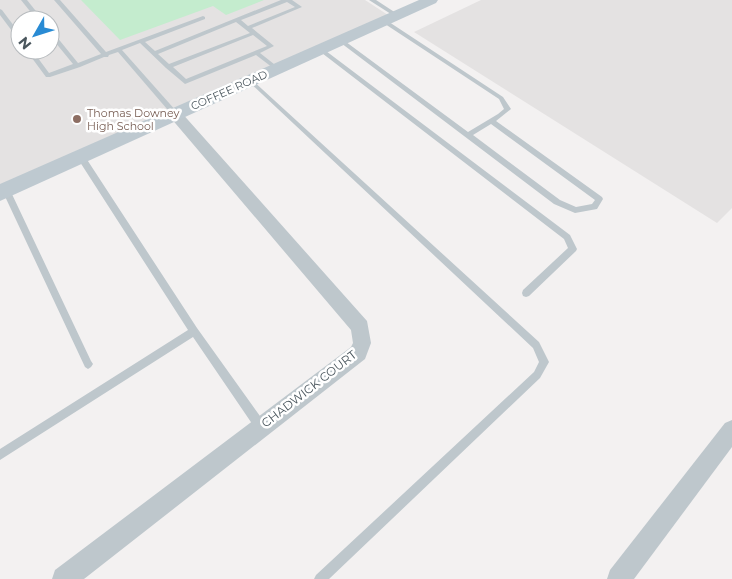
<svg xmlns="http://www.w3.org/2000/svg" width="732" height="579" font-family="Montserrat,sans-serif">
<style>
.education{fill:#e4e2e2;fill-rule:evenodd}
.green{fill:#c4ecce}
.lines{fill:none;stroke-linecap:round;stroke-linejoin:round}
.service{fill:#bec7cc;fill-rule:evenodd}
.minor{fill:#bec7cc;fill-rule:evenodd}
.secondary{fill:#bec9d0;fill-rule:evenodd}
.education-dot{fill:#8d6e63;stroke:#fff;stroke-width:2}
.labels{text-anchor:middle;stroke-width:5;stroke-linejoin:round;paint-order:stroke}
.far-street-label{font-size:11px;fill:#4a565d;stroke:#fff}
.far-education-label{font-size:11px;fill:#785e54;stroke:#fff;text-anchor:start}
.street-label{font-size:12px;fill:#4a565d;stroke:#fff}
</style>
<rect width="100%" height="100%" fill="#f3f1f1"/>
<g class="education">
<path d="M0,0H365L388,15L0,188ZM20,20H50V50H20Z"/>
<path d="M481,0H732V208L717,223L414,32Z"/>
</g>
<path class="green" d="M81,0H264L226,15L213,6L120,40Z"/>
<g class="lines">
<g class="service">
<path d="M21,0H27L43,20H37Z"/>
<path d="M54,0H60L106,52L203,16L205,17V19L145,42L155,51L281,0H292L302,7L252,28L274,46L260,53L279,68V70L277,71L256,55L185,84L166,68L140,43L122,50L177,112V116H173L118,52L109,55L108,57H104L80,67L50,77H46L26,50H32L49,73L73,64L50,36V30L52,31L78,63L101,54ZM287,2L295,7L248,26L241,20ZM236,22L250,33L169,64L158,54ZM253,35L267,46L186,79L173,67Z"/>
<path d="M369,0H376L399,15L394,16Z"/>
<path d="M0,9L2,10L20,34V40L18,39L0,15Z"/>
<path d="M382,20H386L503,97L511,109L496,121L602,197L603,199L597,209L575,213L554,204L337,40L342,39L468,132L498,114L504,109L499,99L382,22ZM491,124L595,200L592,204L576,207L560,200L473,135Z"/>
<path d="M318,48H322L570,235L577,249L576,251L529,296L526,297L523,296L522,293L523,290L568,248L564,239L318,50Z"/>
<path d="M250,78L539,342L549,362L540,378L329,579H314L316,575L534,372L539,362L533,348L248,81L247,80Z"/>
<path d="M78,155H84L197,328L265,423L266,427L265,431L261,432L257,431L193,337L0,460V449L188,330L78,159Z"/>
<path d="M6,187L10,190L91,361L93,364L91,367L88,369L85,367L2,190Z"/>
</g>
<g class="minor">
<path d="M175,110L180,111L367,321L371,343L365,359L84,579H52L55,570L351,347L353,343L351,330L170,117L168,114Z"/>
<path d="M732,420V447L634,579H607L610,570L725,423Z"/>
</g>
<path class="secondary" d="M419,0H438L436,3L0,201V184Z"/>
</g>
<circle class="education-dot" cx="77" cy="119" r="5"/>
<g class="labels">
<g class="far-street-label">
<text transform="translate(229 90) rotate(-24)" y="4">COFFEE ROAD</text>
</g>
<g class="far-education-label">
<text x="87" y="117">Thomas Downey<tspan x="87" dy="13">High School</tspan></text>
</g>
<g class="street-label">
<text transform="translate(309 389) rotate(-38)" y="4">CHADWICK COURT</text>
</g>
</g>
<g transform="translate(35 35) rotate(231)"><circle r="24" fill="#ffffff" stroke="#b7bbbe"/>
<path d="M0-4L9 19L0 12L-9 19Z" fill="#298bd4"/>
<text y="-8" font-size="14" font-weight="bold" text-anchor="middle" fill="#4a565d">N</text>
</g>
</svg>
